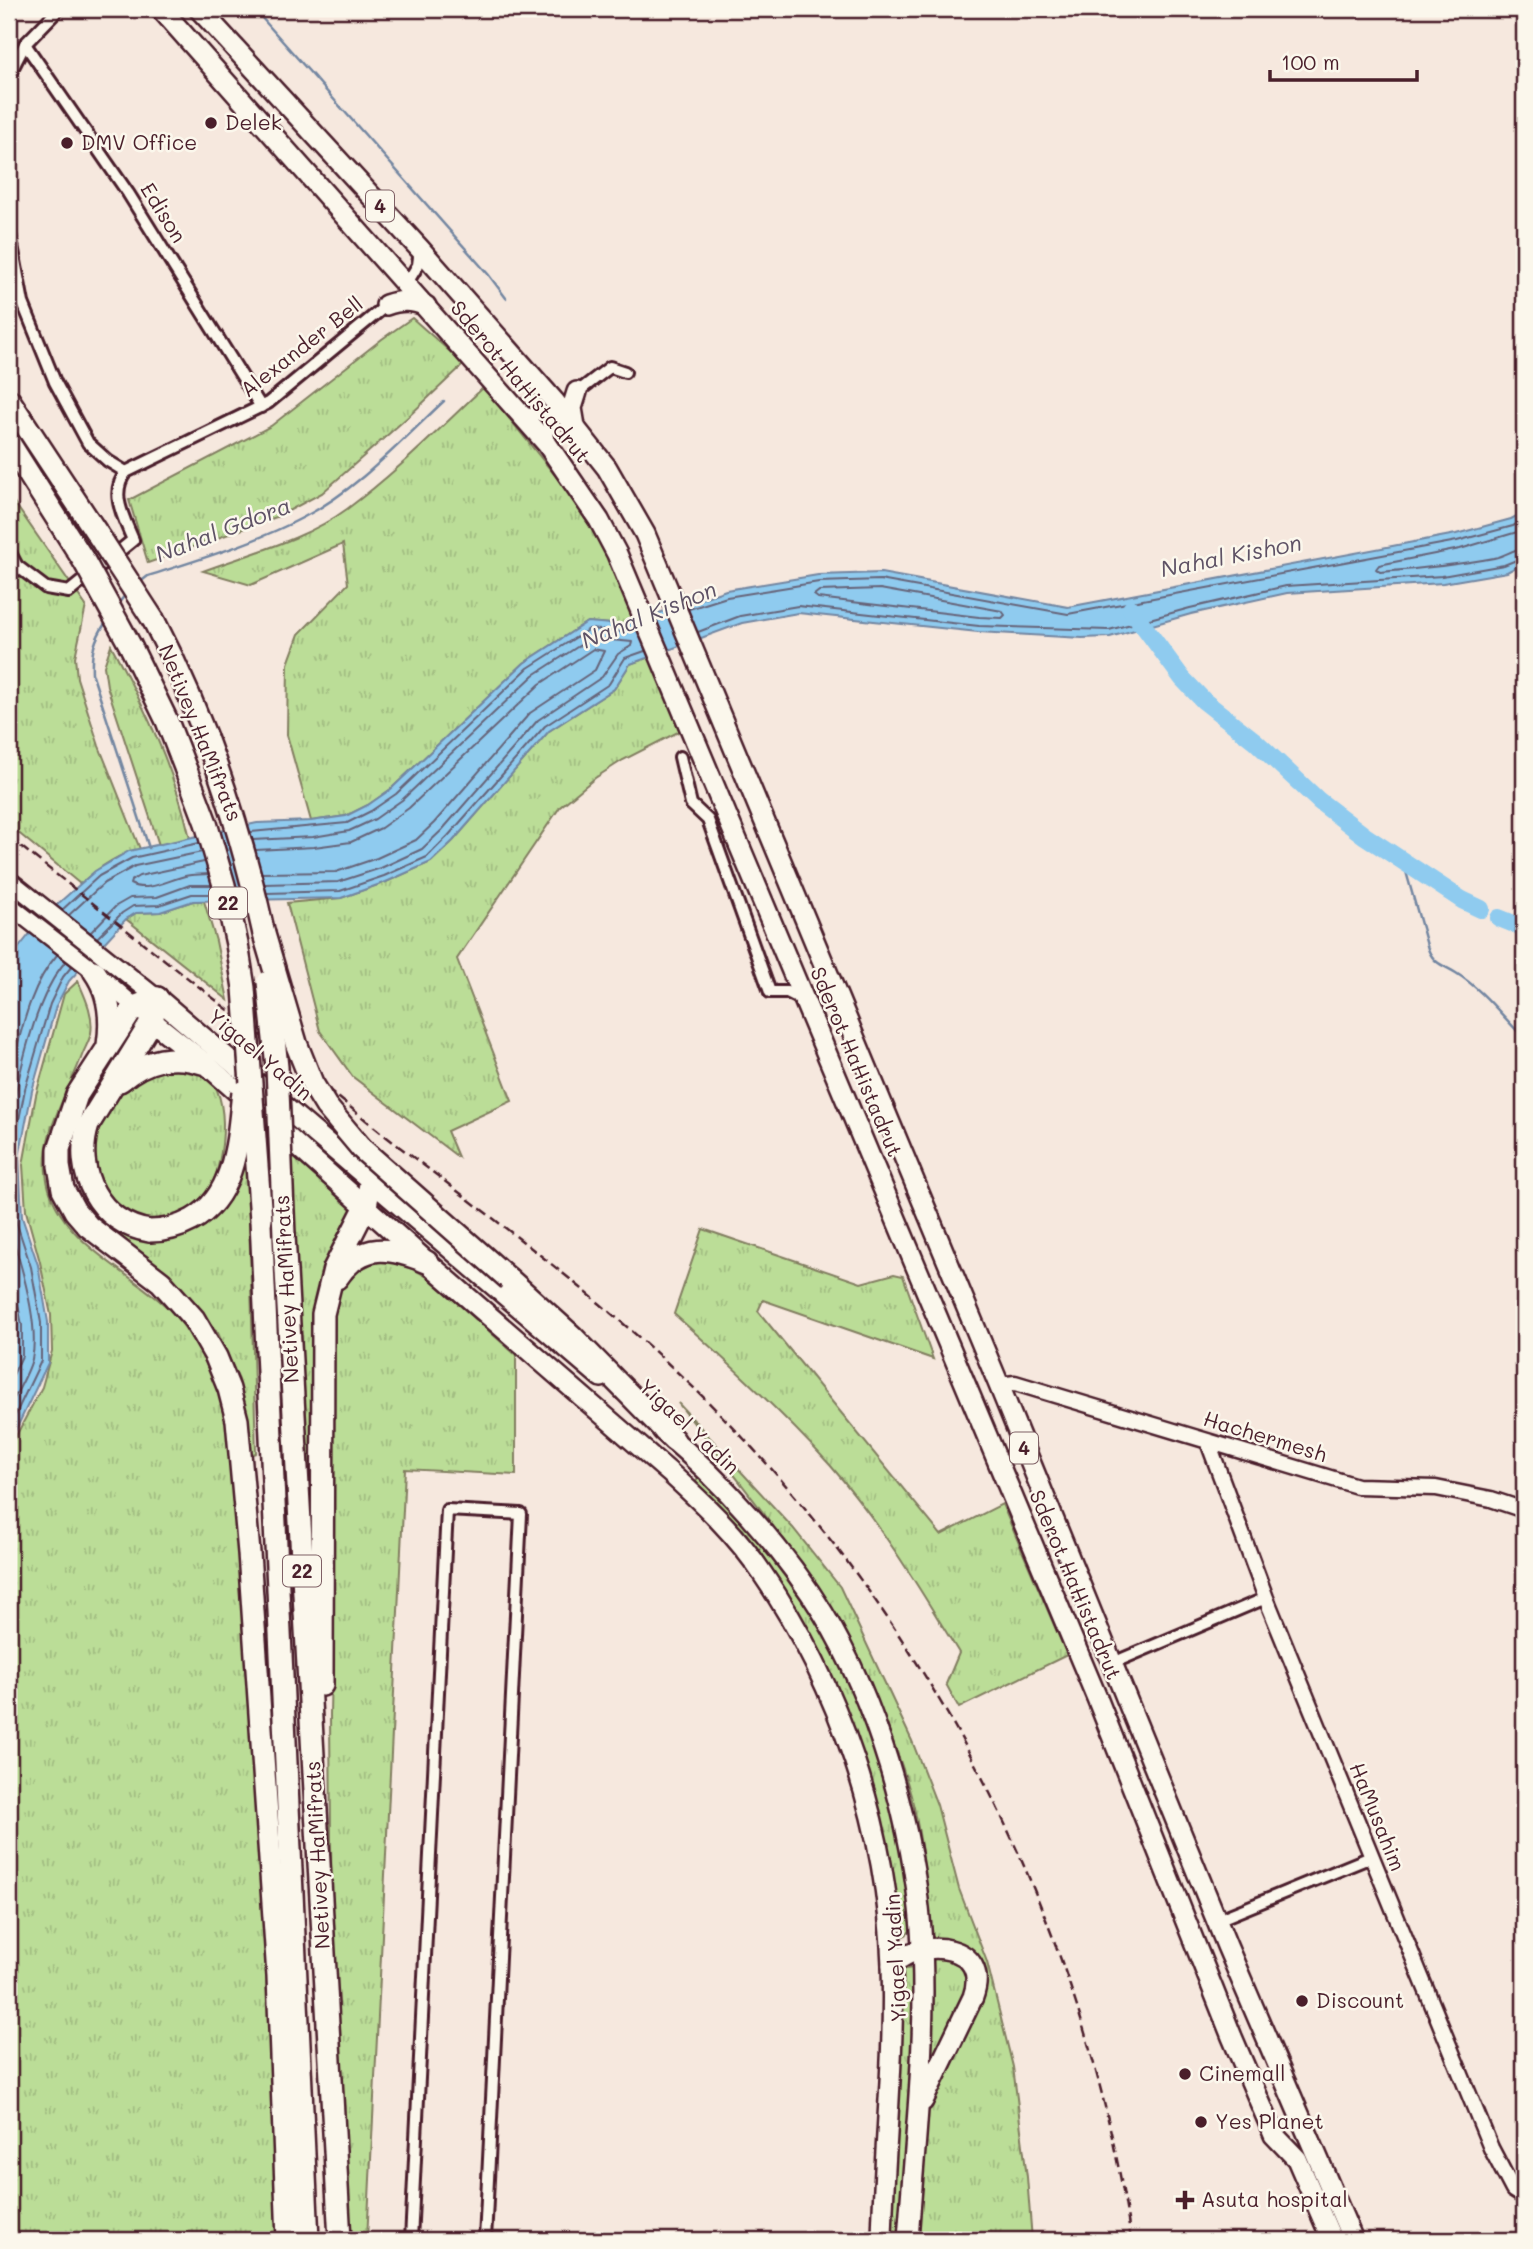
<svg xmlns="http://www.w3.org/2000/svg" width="1533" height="2249" font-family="Mali,sans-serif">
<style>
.grass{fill:url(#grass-tufts);stroke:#827e61;stroke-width:2}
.water{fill:#8fcbef;stroke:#7386a1;stroke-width:2}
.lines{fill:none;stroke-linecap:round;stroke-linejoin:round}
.shore{stroke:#666479;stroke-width:2}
.stream{stroke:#7386a1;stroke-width:2.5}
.river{stroke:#8fcbef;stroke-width:18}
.minor-casing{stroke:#4a1f2b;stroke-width:16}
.tertiary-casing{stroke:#4a1f2b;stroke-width:19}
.secondary-casing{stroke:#4a1f2b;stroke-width:21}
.trunk-casing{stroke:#4a1f2b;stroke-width:24}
.motorway-casing{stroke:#4a1f2b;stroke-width:26}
.minor{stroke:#fbf7ec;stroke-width:10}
.tertiary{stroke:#fbf7ec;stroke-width:14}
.secondary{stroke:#fbf7ec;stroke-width:16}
.trunk{stroke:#fbf7ec;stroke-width:19}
.motorway{stroke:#fbf7ec;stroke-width:21}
.rail{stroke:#4a1f2b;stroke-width:2.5;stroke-dasharray:10 5;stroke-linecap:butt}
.motorway-bridge-casing{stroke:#4a1f2b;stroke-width:26;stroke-linecap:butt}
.motorway-bridge{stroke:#fbf7ec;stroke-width:21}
.poi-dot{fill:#4a1f2b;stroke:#fbf7ec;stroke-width:2.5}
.labels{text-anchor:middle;stroke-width:5;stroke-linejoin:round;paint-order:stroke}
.shield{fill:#fbf7ec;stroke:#7f6065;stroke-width:2}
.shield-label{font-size:19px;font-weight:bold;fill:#4a1f2b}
.poi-label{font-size:21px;fill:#4a1f2b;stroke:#fbf7ec;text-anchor:start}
.street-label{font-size:21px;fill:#4a1f2b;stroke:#fbf7ec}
.water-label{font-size:23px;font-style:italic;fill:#5f5366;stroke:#fbf7ec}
</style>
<defs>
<pattern id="grass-tufts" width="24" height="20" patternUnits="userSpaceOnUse" patternTransform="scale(1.75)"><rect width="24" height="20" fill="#bbdd97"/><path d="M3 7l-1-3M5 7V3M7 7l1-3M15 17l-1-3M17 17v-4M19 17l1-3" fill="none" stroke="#a2bd82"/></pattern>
</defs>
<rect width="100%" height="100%" fill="#f6e8de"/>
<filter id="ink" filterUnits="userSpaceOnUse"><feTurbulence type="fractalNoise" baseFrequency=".0143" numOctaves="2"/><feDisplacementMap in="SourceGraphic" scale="14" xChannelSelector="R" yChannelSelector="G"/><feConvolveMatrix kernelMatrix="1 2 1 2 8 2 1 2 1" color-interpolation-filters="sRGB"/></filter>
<g filter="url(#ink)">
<g class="grass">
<path d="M412,318L464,364L409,416L322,493L279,516L148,563L129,500L271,426L382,339Z"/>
<path d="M484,387L571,495L613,565L639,620L624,625L587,622L524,663L391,789L368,805L346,816L311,821L287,735L288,664L299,634L348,584L343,544L251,585L203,571C251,553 305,540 347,509C396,473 440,428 484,387Z"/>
<path d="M9,495L86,606L75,657L77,678L99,746L140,849C117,854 97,869 80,884L9,825Z"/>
<path d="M111,645C145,708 174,768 190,838L159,845L107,686L104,666Z"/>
<path d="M650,657L682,730L623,760L595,778L560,807L457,959L512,1101L447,1131L458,1157L353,1077L320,1031L287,903L341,898L386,882L431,862L453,841L549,731L614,689L630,664Z"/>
<path d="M193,901H204L216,941L228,1000L126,919L136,913L160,912Z"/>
<path d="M78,981C85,997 94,1015 91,1033C90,1039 86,1046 83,1053C67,1098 35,1138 49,1189C66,1245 128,1270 168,1308C192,1331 218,1382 226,1415C230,1434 231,1454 233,1473L265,1947L278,2240H9V1449L42,1387L52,1351L51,1315L40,1262L26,1211L23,1165L36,1095L64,994Z"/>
<path d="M173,1067C183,1068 197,1068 204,1073C234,1093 224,1172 205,1198C187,1222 153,1226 127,1216C118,1212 112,1200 105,1193C103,1189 98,1184 96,1180C88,1162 93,1134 101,1117C107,1104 130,1083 143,1076C152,1072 163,1070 173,1067Z"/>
<path d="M288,1148L356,1212L335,1254L313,1549L307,1550Z"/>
<path d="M247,1149L256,1453L249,1455L247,1424L239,1380L218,1333L179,1285L115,1236L120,1229C144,1228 175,1231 198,1226C227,1221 239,1173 247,1149Z"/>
<path d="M703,1229L861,1283L894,1274L903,1276L933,1359L763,1300L758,1311L941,1535L1002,1504L1067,1655L959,1708L946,1684L959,1653C920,1589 880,1522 830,1465C781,1411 728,1362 674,1314Z"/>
<path d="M386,1261L413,1269L429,1278L516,1355V1475L405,1469L367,2240H347L332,1962L330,1715L333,1569L329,1374L332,1322L335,1303L341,1290L351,1277L363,1268L375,1262Z"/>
<path d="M678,1403L793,1528L840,1587L912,1741L937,1805L959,1889L987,1962L1013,2067L1027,2177L1032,2240H915L926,2113L981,1973L930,1943C928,1900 924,1858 916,1817C911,1791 902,1765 893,1741C847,1612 761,1509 678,1403Z"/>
<path d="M700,1476C729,1505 757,1535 782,1568C842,1649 885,1756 904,1855C909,1879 910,1905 912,1929L906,1935L897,1938C896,1886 886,1836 871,1786C860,1750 849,1714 833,1680C798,1608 749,1541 695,1483Z"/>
<path d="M929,1954L958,1958L973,1983L925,2079Z"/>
<path d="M913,1968L915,2031L900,2240H887L899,1970Z"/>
</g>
<path class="water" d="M1524,512V563L1507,572L1443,583L1287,593L1191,614L1110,637L1082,638L978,632L798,613L742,623L630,664L614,689L549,731L453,841L431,862L386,882L341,898L193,901L160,912L136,913L126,919L69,981L56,1006L32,1091L19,1157L22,1217L38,1265L48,1322V1363L9,1444V960L44,916L95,871L129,851L257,823L311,821L346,816L368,805L391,789L524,663L587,622L624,625L726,590L818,575L881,573L1068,607L1456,534L1511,519Z"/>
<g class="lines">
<g class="shore">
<path d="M1524,530L1460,549L1379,565L1376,569L1380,572C1418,569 1456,565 1494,558C1505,556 1513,549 1524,548"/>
<path d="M880,589L1002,611L1005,615L1002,618L979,617L818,598L814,595L819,591Z"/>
<path d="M689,609L727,597L819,582L880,580L1068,614L1457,541L1513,526L1524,520"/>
<path d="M698,632L740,616L798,606L979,626L1109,630L1190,608L1286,586L1442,576L1504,565L1524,557"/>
<path d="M251,832L347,823L371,811L396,794L528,668L589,629L624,632L636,628"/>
<path d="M253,840L313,837L349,831L375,819L402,800L534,675L591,638L632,642L631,646L618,654L602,677L538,720L442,830L422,849L381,868L338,882L265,884"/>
<path d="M256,850L314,847L351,842L381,828L409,808L540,684L593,649L604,651L595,670L530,713L434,823L416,840L377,858L336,872L262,873"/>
<path d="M204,862L139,876L131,881L130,884C147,893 168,880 185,876C193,874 201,875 208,874"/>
<path d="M267,893L340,891L384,876L427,857L448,836L545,726L609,684L625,658L645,651"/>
<path d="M62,910L99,876L132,858L199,843"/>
<path d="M69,915L104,883L135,866L202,852"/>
<path d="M90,933L116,906L130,898L157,897L190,885H211"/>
<path d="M97,938L122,913L133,906L159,905L192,894H213"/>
<path d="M9,1077C21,1035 28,988 57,955"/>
<path d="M9,1127C18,1079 34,997 66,961"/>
<path d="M9,1227C20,1260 40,1324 32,1359C28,1375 16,1393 9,1408"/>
<path d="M9,1260L22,1325V1356L9,1383"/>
<path d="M9,1428L41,1361V1323L31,1267L15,1218L12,1156L25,1089L50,1004L63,977L72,966"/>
</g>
<g class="stream">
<path d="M254,9L488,274L506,298"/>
<path d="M139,583L148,576C200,559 255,543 304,517C358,489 400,442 444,401"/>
<path d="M117,605L126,594"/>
<path d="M106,622C94,640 91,652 92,673L149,848"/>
<path d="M1403,861L1428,949C1434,964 1443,965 1456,973C1482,989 1502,1016 1524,1038"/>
</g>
<g class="river">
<path d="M1131,609L1182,678L1204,701L1255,741L1319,801L1365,836L1462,900L1481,909"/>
<path d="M1499,918L1524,928"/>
</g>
<g class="minor-casing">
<g id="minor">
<path d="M25,44L128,193L261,407"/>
<path d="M9,75L25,44L59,9"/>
<path d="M9,229L23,303L55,382L88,443L108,461L126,472"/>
<path d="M404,288L418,265L420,249"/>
<path d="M575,394L610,367L625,372"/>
<path d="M522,412C538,417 548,413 562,404"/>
<path d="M547,442L549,420L557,408"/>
<path d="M9,551L17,566L46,588L69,592L133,540C124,518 109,493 126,472L268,403L388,304"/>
<path d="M680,757L691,804L708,820L770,992"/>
<path d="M770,992H787L801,999"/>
<path d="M1122,1659L1266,1598"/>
<path d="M1227,1916L1371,1857"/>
<path d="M411,2240L447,1510L521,1514L485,2240"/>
</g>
</g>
<g class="tertiary-casing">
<g id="tertiary">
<path d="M999,1385L1015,1383L1357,1486L1436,1488L1491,1499L1524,1510"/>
<path d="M1208,1442L1266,1598L1491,2148L1513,2190L1524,2197"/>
</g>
</g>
<g class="secondary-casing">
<g id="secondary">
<path d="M9,880L157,998"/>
<path d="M9,905L94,971L142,1013"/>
</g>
</g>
<g class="trunk-casing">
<g id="trunk">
<path d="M161,9L547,444L599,520L617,554L1097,1698L1232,2037L1274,2135L1297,2159L1332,2240"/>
<path d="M199,9L420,249L554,401L607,468L645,534L999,1385L1227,1946L1353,2240"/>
<path d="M386,305C401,300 412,300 426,306"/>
<path d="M575,426L572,408L577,392"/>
<path d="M157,998L601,1377"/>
<path d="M152,1021L206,1064L427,1262L669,1472C703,1503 737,1535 762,1573C840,1687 887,1827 892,1965C895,2057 884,2148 882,2240"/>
<path d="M663,1431C721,1480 784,1549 823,1613C877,1702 913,1826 921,1929C928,2033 915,2137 908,2240"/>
<path d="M892,1965C922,1936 992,1944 973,1997L923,2101"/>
</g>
</g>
<g class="motorway-casing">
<g id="motorway">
<path d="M9,400L104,544"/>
<path d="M9,443L84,561"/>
<path d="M154,621C206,721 240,825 264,934"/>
<path d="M131,647L167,721L186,770"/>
<path d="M94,971C110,993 112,1018 108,1045"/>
<path d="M157,998L134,1007L77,1095L59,1149V1166L63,1189L75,1211L88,1226L161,1282L194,1319L216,1357L229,1389L237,1420L249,1553L278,1976L288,2240"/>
<path d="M120,1081C146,1059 173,1053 206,1064"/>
<path d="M261,1220L308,2240"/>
<path d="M150,1231C99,1224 73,1171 88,1125L152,1021L157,998"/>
<path d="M284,1235L340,2240"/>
<path d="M337,1278C362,1241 390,1247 427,1262"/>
<path d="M509,1279L573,1337L674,1440"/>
<path d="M322,1685L323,1314L334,1269L366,1206L371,1179"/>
</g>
</g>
<use href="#minor" class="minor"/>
<use href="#tertiary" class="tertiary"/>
<use href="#secondary" class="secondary"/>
<use href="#trunk" class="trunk"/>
<use href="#motorway" class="motorway"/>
<path class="rail" d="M9,837C101,910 194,983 287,1056C321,1082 354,1111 388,1138C504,1227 622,1313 724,1418C941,1640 1086,1933 1131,2240"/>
<g class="motorway-bridge-casing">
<g id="motorway-bridge">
<path d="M104,544L154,621"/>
<path d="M84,561L131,647"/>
<path d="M186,770L206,823L224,885L237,944L244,988L261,1220"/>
<path d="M264,934L296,1043L312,1083L326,1106L362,1149L509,1279"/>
<path d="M268,982L277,1067L284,1235"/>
<path d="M150,1231C166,1231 179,1227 192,1220C237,1195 238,1136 243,1092"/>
</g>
</g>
<use href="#motorway-bridge" class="motorway-bridge"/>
</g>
</g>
<g class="poi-dot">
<circle cx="211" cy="123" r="7"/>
<circle cx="67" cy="143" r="7"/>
<circle cx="1302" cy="2001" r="7"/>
<circle cx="1185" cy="2074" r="7"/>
<circle cx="1201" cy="2122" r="7"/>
<path d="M1181.5 2189.5h7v7h7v7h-7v7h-7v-7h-7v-7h7z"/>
</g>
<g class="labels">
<g class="shield">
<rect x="366" y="190.5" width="28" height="31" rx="5"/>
<rect x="209" y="887.5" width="38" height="31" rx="5"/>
<rect x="1010" y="1432.5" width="28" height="31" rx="5"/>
<rect x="283" y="1555.5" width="38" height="31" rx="5"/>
</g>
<g class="shield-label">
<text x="380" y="213">4</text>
<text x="228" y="910">22</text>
<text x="1024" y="1455">4</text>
<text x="302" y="1578">22</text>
</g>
<g class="poi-label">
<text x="225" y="130">Delek</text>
<text x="81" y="150">DMV Office</text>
<text x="1316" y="2008">Discount</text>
<text x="1199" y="2081">Cinemall</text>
<text x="1215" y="2129">Yes Planet</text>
<text x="1201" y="2207">Asuta hospital</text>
</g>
<g class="street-label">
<text transform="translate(163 213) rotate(58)" y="7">Edison</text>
<text transform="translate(302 347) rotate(-38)" y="7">Alexander Bell</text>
<text transform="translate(520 382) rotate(50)" y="7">Sderot HaHistadrut</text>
<text transform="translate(200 733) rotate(68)" y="7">Netivey HaMifrats</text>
<text transform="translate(260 1055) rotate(40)" y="7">Yigael Yadin</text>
<text transform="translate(856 1062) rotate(67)" y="7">Sderot HaHistadrut</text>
<text transform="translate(287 1289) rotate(-93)" y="7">Netivey HaMifrats</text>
<text transform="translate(689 1427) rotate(43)" y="7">Yigael Yadin</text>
<text transform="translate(1265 1437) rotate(17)" y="7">Hachermesh</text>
<text transform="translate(1075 1585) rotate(67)" y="7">Sderot HaHistadrut</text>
<text transform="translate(1377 1817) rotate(68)" y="7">HaMusahim</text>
<text transform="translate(318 1855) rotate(-93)" y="7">Netivey HaMifrats</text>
<text transform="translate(896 1958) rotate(-93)" y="7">Yigael Yadin</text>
</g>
<g class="water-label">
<text transform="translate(223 530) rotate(-21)" y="8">Nahal Gdora</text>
<text transform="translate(1231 556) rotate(-11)" y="8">Nahal Kishon</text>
<text transform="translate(649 615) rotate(-22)" y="8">Nahal Kishon</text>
</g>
</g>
<rect width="1533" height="2249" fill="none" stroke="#fbf7ec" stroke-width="35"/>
<rect x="18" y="18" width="1498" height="2214" fill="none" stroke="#4a1f2b" stroke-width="2.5" filter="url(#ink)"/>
<path d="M1270 70v10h147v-10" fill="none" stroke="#4a1f2b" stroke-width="3.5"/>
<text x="1281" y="70" font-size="21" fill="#4a1f2b" stroke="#fbf7ec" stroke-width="5" paint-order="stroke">100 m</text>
</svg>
